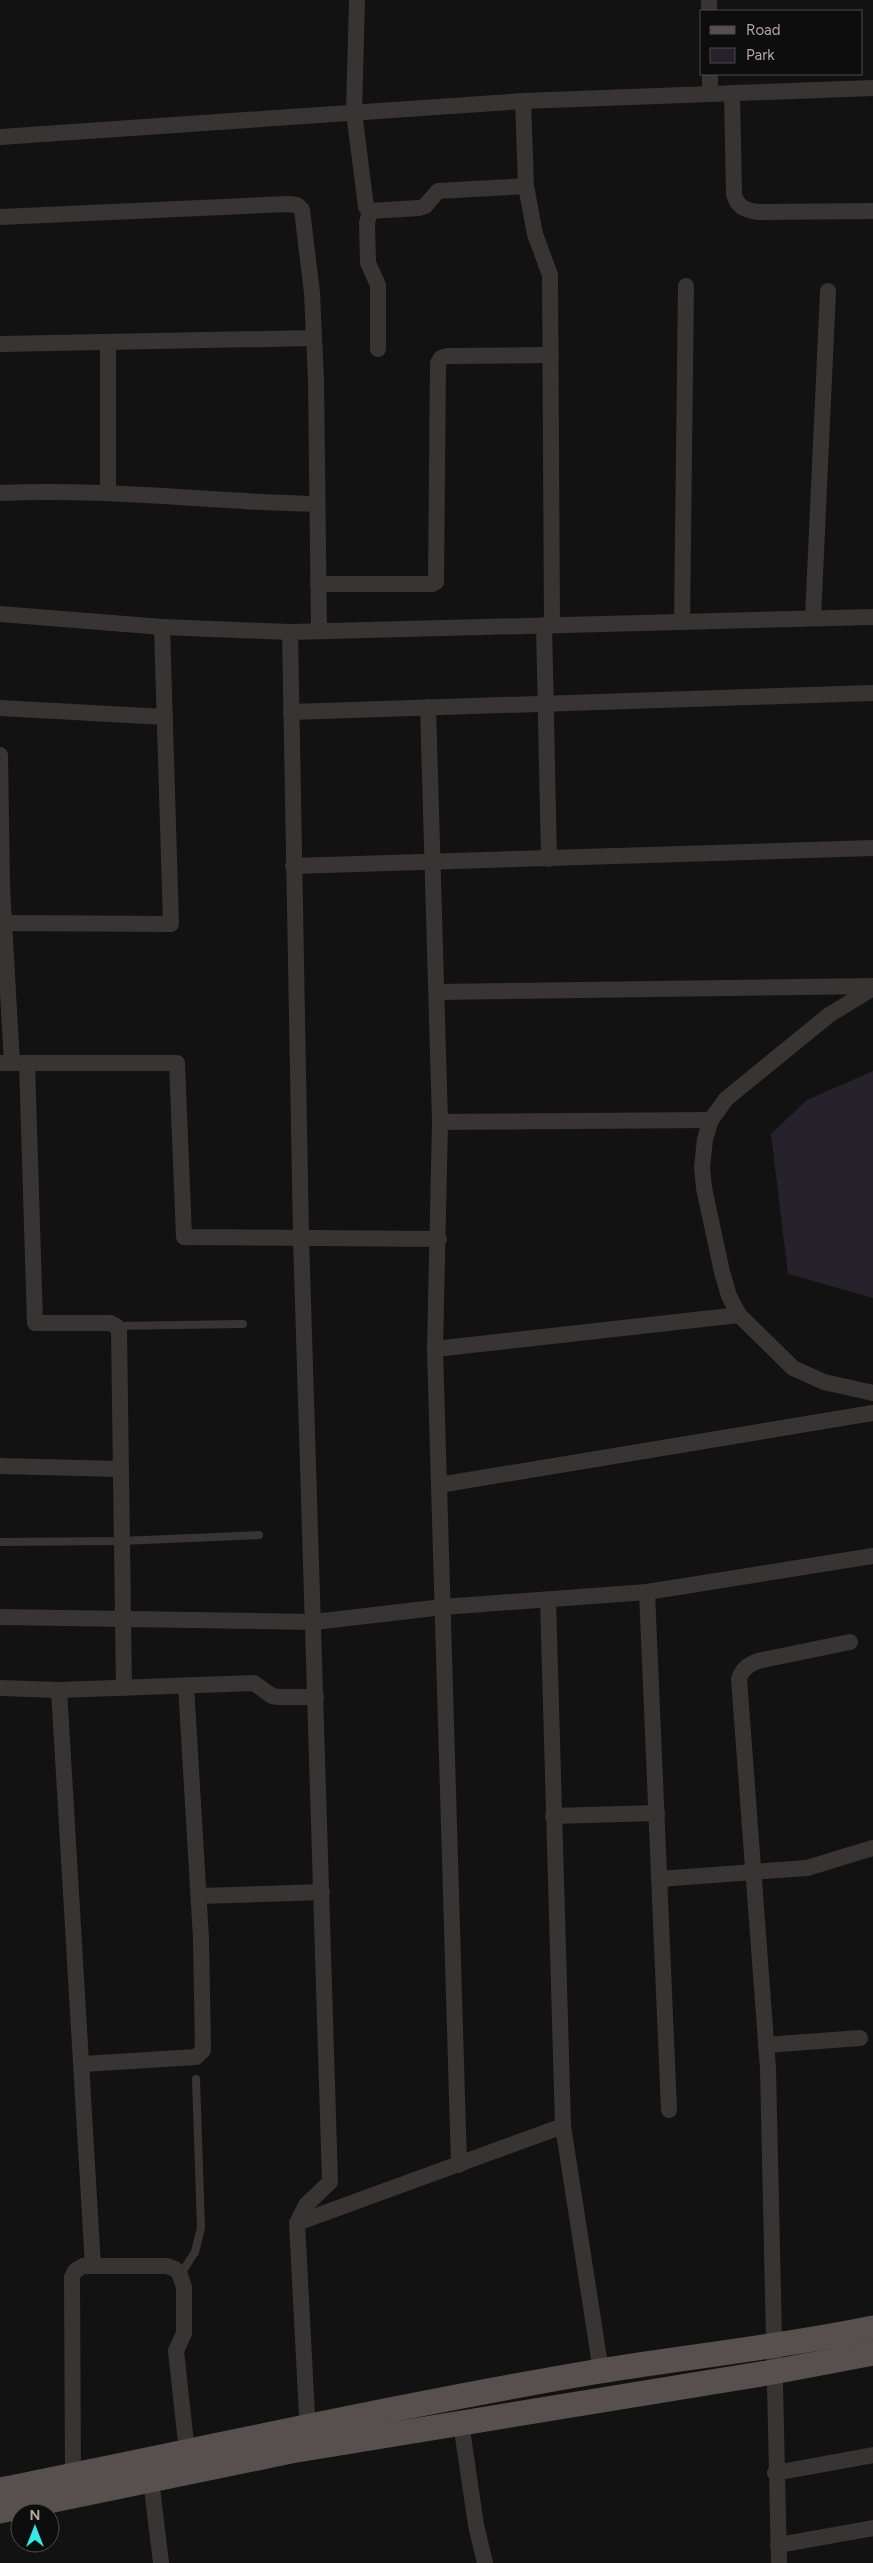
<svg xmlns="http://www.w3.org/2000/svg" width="873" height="2563" font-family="Figtree,sans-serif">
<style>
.green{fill:#26222b}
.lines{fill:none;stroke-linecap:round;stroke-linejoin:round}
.lane{stroke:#383433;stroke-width:8}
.street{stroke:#383433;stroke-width:16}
.primary{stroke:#57504f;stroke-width:25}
</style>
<rect width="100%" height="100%" fill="#131212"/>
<path class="green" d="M873,1071V1298L788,1274L771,1134L807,1100Z"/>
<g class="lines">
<g class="lane">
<path d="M116,1326L243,1324"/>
<path d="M0,1542L121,1541L259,1535"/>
<path d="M180,2275L195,2252L201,2228L196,2079"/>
</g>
<g class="street">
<path d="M357,0L354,112L366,207L370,211L419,208L425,206L438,191L526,186"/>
<path d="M709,0V11"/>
<path d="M710,74V94"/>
<path d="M732,93L734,194C737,207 745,210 758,212L873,211"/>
<path d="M523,101L526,186L535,234L550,275L552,625"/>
<path d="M0,137L523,101L873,88"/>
<path d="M370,211L367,223L368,263L378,285V349"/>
<path d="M0,217L288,204L297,205L302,210L312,293L316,380L319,631"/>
<path d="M108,342V492"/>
<path d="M0,344L314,338"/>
<path d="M0,493C106,488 211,502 317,504"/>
<path d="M318,584H432L436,582L438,363L441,358L447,356L551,355"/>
<path d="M0,614L162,627L171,924L4,923"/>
<path d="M813,618L828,291"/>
<path d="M682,622L686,286"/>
<path d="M544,625L549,859"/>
<path d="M162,627L290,632"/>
<path d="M428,707L440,1122L435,1349L459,2165"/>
<path d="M0,708L165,717"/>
<path d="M291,712L873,693"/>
<path d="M0,755L2,887L12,1063H0"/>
<path d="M293,866L873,848"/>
<path d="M873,988L829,1015L726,1099L711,1120L705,1139L702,1167L704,1188L722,1272L729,1296L739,1315L793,1368L824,1382L873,1393"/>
<path d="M437,992L873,986"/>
<path d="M12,1063H177L184,1237L439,1239"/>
<path d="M27,1063L35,1323H110L116,1326L119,1331L124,1688"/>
<path d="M440,1122L711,1120"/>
<path d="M435,1349L739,1315"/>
<path d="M0,1466L120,1469"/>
<path d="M439,1485L873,1413"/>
<path d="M647,1592L669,2110"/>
<path d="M0,1617L314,1622L443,1607L647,1592L873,1556"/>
<path d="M0,1688L59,1690L254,1683L272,1696L279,1697H316"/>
<path d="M59,1690L93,2266"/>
<path d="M553,1816L657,1813"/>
<path d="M659,1879L807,1868L873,1848"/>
<path d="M199,1896L322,1892"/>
<path d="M766,2045L860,2038"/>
<path d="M83,2064L196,2057L203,2050L201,1938L186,1686"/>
<path d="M563,2126L601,2371"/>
<path d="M297,2223L563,2126L548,1600"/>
<path d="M461,2423L476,2525L485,2563"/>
<path d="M308,2435L297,2223L306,2205L330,2182L301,1237L290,632L873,617"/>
<path d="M775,2473L873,2455"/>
<path d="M73,2475L72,2277L75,2271L83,2266H167L175,2269L180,2275L184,2287V2333L176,2351L187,2452"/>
<path d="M151,2480L161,2563"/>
<path d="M778,2545L873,2528"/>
<path d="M779,2563L768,2069L739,1679C742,1669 748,1665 758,1661L850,1642"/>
</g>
<g class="primary">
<path d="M0,2490C200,2450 399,2405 600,2371C691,2356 782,2347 873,2328"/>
<path d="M0,2511L291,2451L773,2372L873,2353"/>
</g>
</g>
<rect x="700" y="10" width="162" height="65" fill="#0e0d0d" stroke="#504949"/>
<rect x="710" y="26" width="25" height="8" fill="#57504f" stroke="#504949"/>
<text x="746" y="35" font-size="15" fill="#b3a4a4">Road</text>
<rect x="710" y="48" width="25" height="15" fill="#26222b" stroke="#504949"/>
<text x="746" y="60" font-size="15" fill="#b3a4a4">Park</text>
<g transform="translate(35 2528)"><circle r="24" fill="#0e0d0d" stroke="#504949"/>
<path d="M0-4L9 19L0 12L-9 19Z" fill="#36e7e6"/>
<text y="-8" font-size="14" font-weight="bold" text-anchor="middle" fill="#b3a4a4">N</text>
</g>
</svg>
